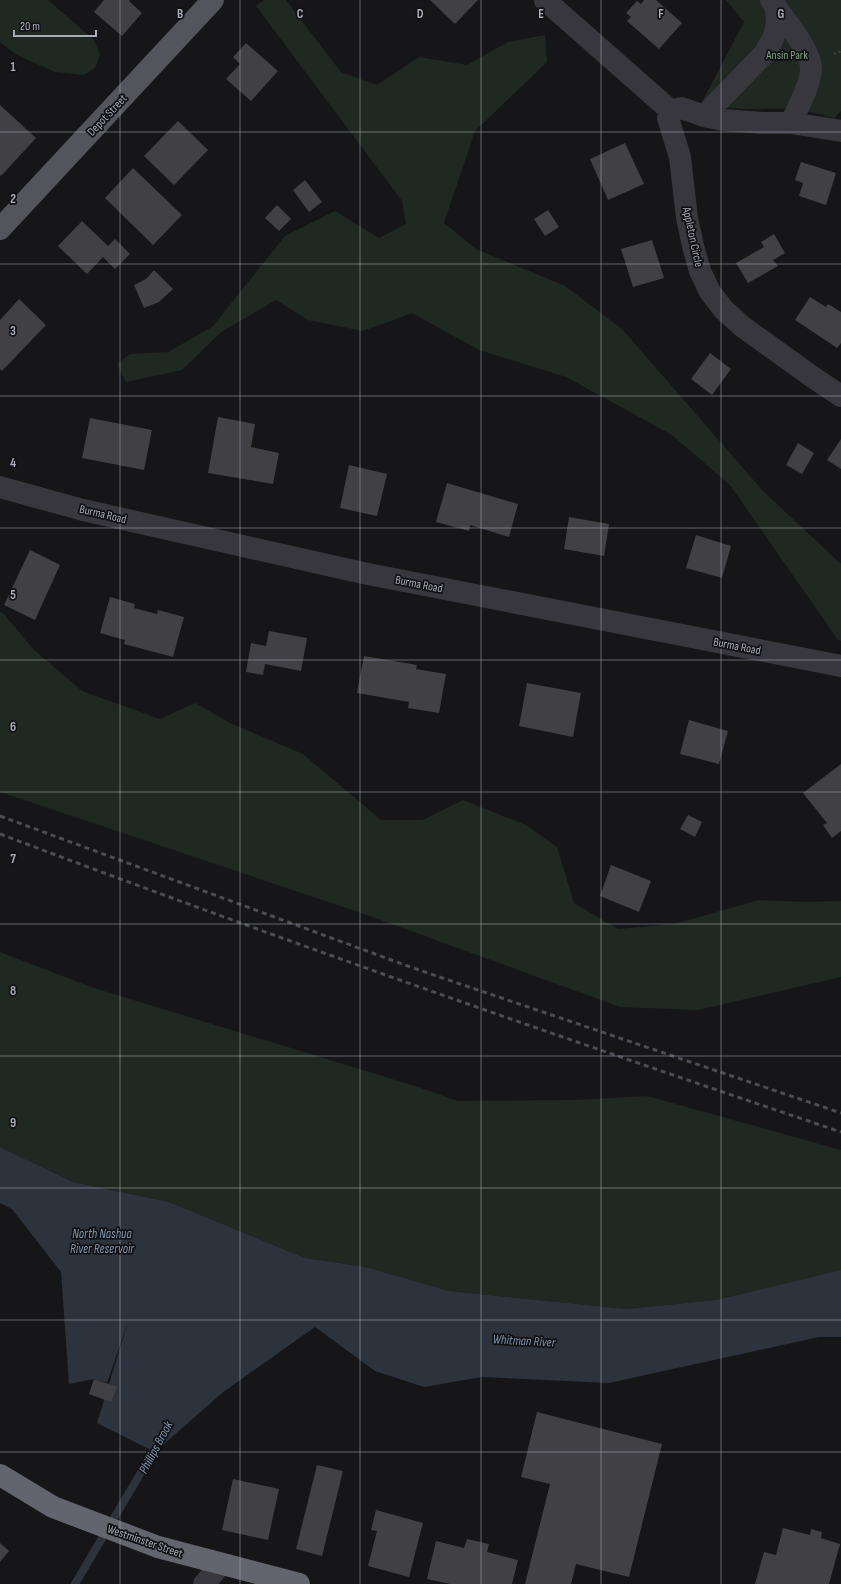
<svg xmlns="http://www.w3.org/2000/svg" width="841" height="1584" font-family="'Sofia Sans Condensed',sans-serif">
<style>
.green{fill:#202822}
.water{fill:#2c333c}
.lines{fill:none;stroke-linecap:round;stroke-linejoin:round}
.stream{stroke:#2c333c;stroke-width:8}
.building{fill:#404045}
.path{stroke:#3d3e44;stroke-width:2.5;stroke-dasharray:2 3;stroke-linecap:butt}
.minor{stroke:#37373d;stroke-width:22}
.major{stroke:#53545c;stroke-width:22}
.highway{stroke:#63656e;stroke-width:22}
.rail{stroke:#4c4d54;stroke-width:3;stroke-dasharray:5 4;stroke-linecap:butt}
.grid{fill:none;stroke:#a8abb8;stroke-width:1;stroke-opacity:0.55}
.labels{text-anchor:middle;stroke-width:3.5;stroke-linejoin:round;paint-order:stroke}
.park-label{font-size:12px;fill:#7fa385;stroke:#111113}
.street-label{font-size:12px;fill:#a8abb8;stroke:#111113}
.water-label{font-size:13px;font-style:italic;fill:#8096b3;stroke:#111113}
.grid-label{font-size:13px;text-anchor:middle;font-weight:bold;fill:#a8abb8;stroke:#111113;stroke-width:3.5;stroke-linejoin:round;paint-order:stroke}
</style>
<rect width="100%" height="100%" fill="#161618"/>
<g class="green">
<path d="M0,0H48L94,40L100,55L95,68L84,75L55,72L17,55L0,42Z"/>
<path d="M264,0H286L341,72L377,85L419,57L467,65L508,42L545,35L547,62L475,131L444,223L476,249L565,286L622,329L763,491L841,564V641L838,640L730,485L672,435L566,377L479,350L412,313L363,331L308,320L276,300L221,332L182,370L126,382L117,364L130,354L168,352L212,327L285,236L335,211L379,238L406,224L402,201L256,6Z"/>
<path d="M726,0H841V111L835,118C820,115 804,109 787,109C759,108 729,112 702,102L744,22Z"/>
<path d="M0,612L3,613L34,650L82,691L160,719L195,703L230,723L303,754L381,820H423L463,800L526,825L557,847L574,903L618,929L674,924L759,900L805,902L841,901V977L698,1010L620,1007L356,911L0,792Z"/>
<path d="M0,952L91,987L418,1087L458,1101L574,1100L647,1096L841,1150V1270L716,1300L627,1309L449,1291L366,1267L305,1258L169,1202L73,1182L0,1147Z"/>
</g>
<path class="water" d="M0,1147L73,1182L169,1202L305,1258L366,1267L449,1291L627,1309L716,1300L841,1270V1337H819L609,1383L482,1377L424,1387L375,1371L315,1327L222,1393L155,1452L97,1423L128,1322L107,1383L94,1379L69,1384L61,1272L12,1209L0,1203Z"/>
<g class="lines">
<path class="stream" d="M75,1584L159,1442"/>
</g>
<g class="building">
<path d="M104,0H130L129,1L142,13L122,36L94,12Z"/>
<path d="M430,0H478L455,24Z"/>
<path d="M644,0H656L682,23L659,49L627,21L631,17L626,13L637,1L641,4Z"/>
<path d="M246,43L278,71L251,101L226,79L240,64L233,57Z"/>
<path d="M0,105L36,138L1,176L0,175Z"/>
<path d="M178,121L208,150L174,185L144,156Z"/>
<path d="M625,143L644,184L608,200L590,159Z"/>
<path d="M801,162L836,173L826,205L799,196L803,183L795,180Z"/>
<path d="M133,168L182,215L153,245L105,198Z"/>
<path d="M305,180L322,202L309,212L293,190Z"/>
<path d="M277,205L291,219L279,231L265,218Z"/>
<path d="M548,210L559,227L545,236L534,219Z"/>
<path d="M82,221L108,246L115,239L130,254L115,269L103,257L87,274L58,246Z"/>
<path d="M774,234L785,253L773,260L778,266L748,283L736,263L764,247L761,242Z"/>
<path d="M652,240L664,278L633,287L621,249Z"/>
<path d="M154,270L173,289L159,302L144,308L134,285L146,279Z"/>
<path d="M810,297L826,307L828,304L841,312V343L837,348L795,320Z"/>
<path d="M19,299L46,325L2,371L0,369V320Z"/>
<path d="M710,353L731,369L712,395L691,379Z"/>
<path d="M218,417L255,424L251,447L279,453L273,484L208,473Z"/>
<path d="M90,418L152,430L144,470L82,458Z"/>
<path d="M841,439V469L827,460Z"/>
<path d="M798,443L814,453L802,474L786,465Z"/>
<path d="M349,465L387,474L377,516L340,508Z"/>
<path d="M447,483L518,504L509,537L470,525L469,531L436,522Z"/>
<path d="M569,517L609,524L604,556L564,549Z"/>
<path d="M696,535L731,546L722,578L686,568Z"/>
<path d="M30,550L60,565L35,620L4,605Z"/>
<path d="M110,597L135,604L134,608L157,614L158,610L184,617L173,657L124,644L125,640L100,633Z"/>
<path d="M269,631L307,638L301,671L265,664L263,675L246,672L251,643L266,646Z"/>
<path d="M364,656L417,665L416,669L446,674L439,713L408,708L409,702L357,693Z"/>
<path d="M527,683L581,693L573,737L519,726Z"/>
<path d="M689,720L728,731L719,764L680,754Z"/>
<path d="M841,764V831L832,838L823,825L827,823L803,793Z"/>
<path d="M688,815L702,822L695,837L680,829Z"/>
<path d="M611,865L651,881L639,912L600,896Z"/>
<path d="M94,1379L117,1387L111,1402L89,1394Z"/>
<path d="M537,1412L662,1444L629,1577L576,1564L571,1584H525L550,1484L521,1477Z"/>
<path d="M317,1465L343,1471L322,1556L296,1549Z"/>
<path d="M233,1479L279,1489L268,1540L222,1530Z"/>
<path d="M376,1510L423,1523L409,1577L368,1566L377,1531L371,1530Z"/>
<path d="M783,1528L810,1535L811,1529L822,1532L821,1538L840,1544L829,1584H755L764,1552L776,1555Z"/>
<path d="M467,1539L489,1544L487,1552L518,1560L512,1584H450L427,1579L436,1541L464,1548Z"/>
<path d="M0,1543L9,1551L0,1562Z"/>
</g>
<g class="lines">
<path class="path" d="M834,54L841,51"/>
<g class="minor">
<path d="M545,0L671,111"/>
<path d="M771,0C782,17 813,51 811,71C809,88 798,107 791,123"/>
<path d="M704,116L764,54L773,39L777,24L776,7"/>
<path d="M841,131L791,123H764L723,120L708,117L681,108L671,111L668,118L680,157L687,218L693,246L700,271L710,292L724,310L743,327L814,378L841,396"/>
<path d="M0,487L83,510L363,573L841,666"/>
<path d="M204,1584L221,1564"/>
</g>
<path class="major" d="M0,229L213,0"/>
<path class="highway" d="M0,1475L53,1507L158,1547L299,1584"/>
<g class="rail">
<path d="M0,816L413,968L841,1113"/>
<path d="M0,834C278,939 559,1037 841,1132"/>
</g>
</g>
<path class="grid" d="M120,0V1584M240,0V1584M360,0V1584M481,0V1584M601,0V1584M721,0V1584M0,132H841M0,264H841M0,396H841M0,528H841M0,660H841M0,792H841M0,924H841M0,1056H841M0,1188H841M0,1320H841M0,1452H841"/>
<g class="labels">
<g class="park-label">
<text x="787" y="59">Ansin Park</text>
</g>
<g class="street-label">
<text transform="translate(107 115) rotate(-47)" y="4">Depot Street</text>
<text transform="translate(693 237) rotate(78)" y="4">Appleton Circle</text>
<text transform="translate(103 514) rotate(13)" y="4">Burma Road</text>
<text transform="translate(419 584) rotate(11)" y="4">Burma Road</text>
<text transform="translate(737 646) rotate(11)" y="4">Burma Road</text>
<text transform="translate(145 1541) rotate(19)" y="4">Westminster Street</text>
</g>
<g class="water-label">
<text x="102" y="1238">North Nashua<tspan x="102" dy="15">River Reservoir</tspan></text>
<text transform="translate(524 1340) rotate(3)" y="5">Whitman River</text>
<text transform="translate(155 1447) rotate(-62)" y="5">Phillips Brook</text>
</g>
</g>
<g class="grid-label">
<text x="180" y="18">B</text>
<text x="300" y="18">C</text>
<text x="420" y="18">D</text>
<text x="541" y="18">E</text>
<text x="661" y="18">F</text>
<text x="781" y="18">G</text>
<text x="13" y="71">1</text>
<text x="13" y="203">2</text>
<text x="13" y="335">3</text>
<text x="13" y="467">4</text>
<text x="13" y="599">5</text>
<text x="13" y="731">6</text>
<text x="13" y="863">7</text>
<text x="13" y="995">8</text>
<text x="13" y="1127">9</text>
</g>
<path d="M14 30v6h82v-6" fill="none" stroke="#a8abb8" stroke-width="2"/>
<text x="20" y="30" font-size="12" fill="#a8abb8" stroke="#111113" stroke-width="3" paint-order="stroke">20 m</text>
</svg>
